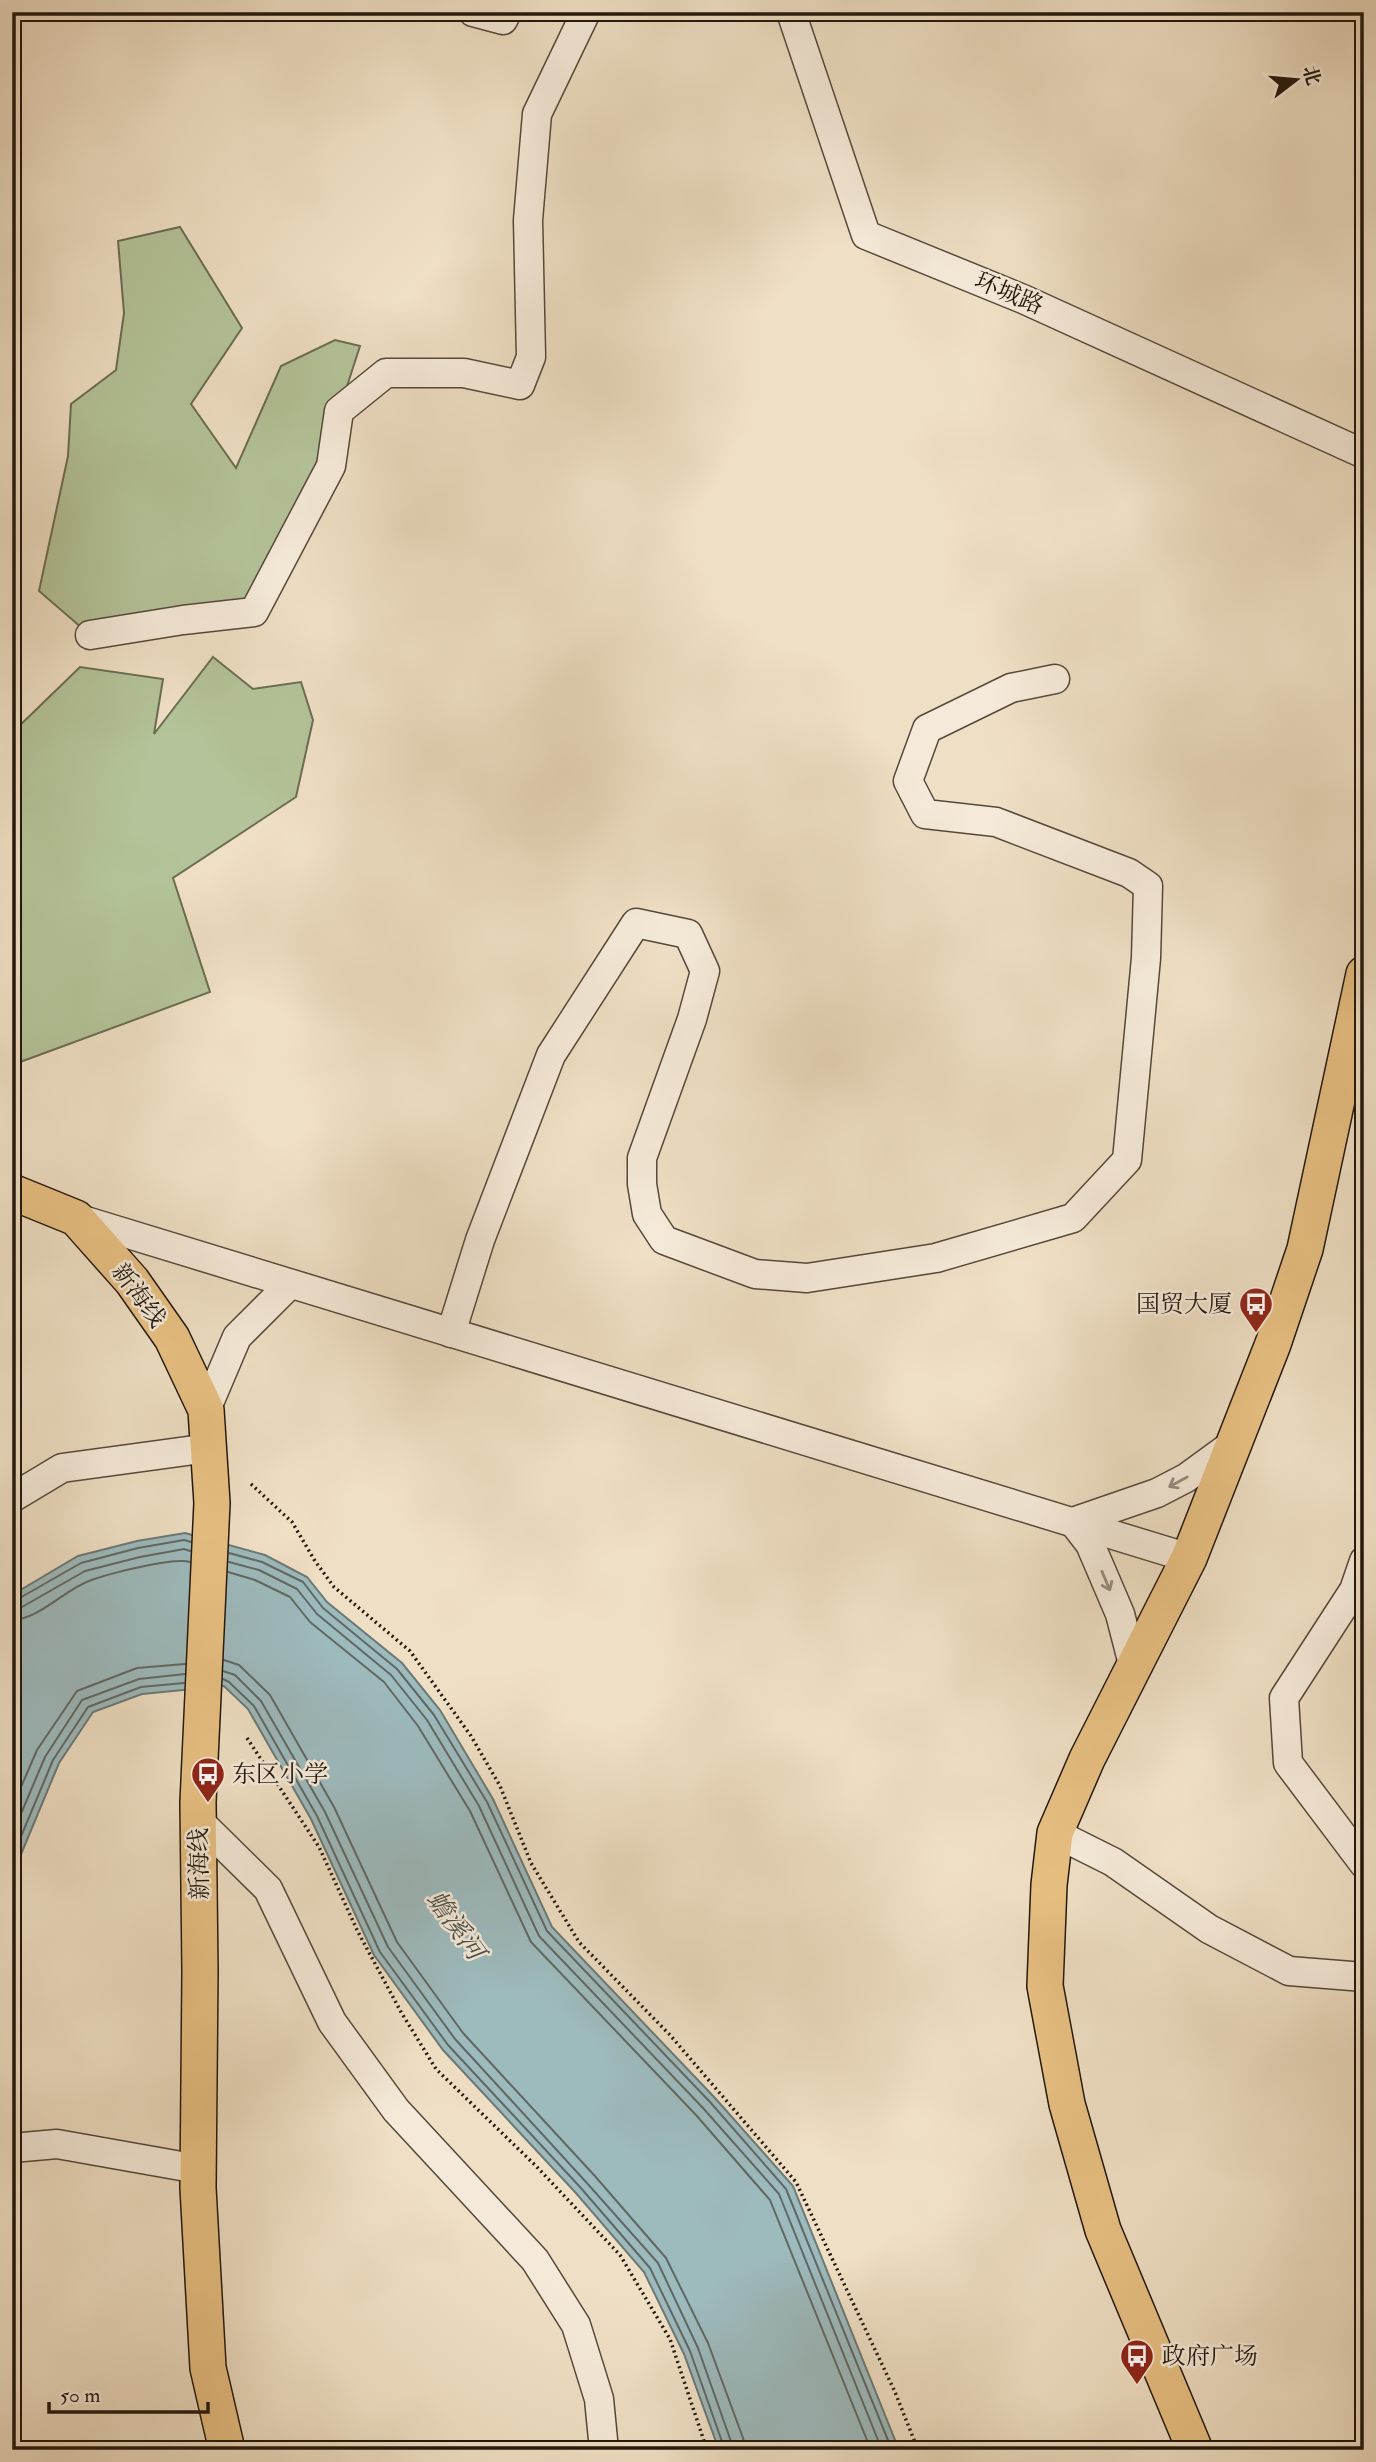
<svg xmlns="http://www.w3.org/2000/svg" width="1376" height="2462" font-family="'IM FELL Double Pica','Noto Serif SC',serif">
<style>
.green{fill:#b4c399;stroke:#6b6d52;stroke-width:2}
.water{fill:#9dbabd;stroke:#6c7976;stroke-width:2}
.lines{fill:none;stroke-linecap:round;stroke-linejoin:round}
.shore{stroke:#606864;stroke-width:2}
.minor-casing{stroke:#55493a;stroke-width:31}
.major-casing{stroke:#22170c;stroke-width:38}
.path{stroke:#22170c;stroke-width:3.5;stroke-dasharray:2 3.5;stroke-linecap:butt}
.minor{stroke:#f5ead9;stroke-width:28}
.major{stroke:#e8c082;stroke-width:35}
.oneway{stroke:#968b7d}
.labels{text-anchor:middle;stroke-width:5;stroke-linejoin:round;paint-order:stroke}
.street-label{font-size:24px;fill:#22170c;stroke:#f5ead9}
.poi-label{font-size:24px;fill:#22170c;stroke:#f5ead9;text-anchor:start}
.water-label{font-size:26px;font-style:italic;fill:#4d504a;stroke:#f5ead9}
</style>
<rect width="100%" height="100%" fill="#efdfc4"/>
<filter id="stains"><feTurbulence type="fractalNoise" baseFrequency=".00286" numOctaves="4"/><feColorMatrix values="0 0 0 0 .2 0 0 0 0 .09 0 0 0 0 .02 0 0 0 .5 -.17"/></filter>
<radialGradient id="worn" r=".72"><stop offset=".6" stop-color="#630" stop-opacity="0"/><stop offset="1" stop-color="#630" stop-opacity=".3"/></radialGradient>
<g class="green">
<path d="M180,227L242,328L191,404L236,468L281,366L335,340L360,346L339,411L254,612L90,635L39,591L68,456L71,404L116,370L124,313L118,241Z"/>
<path d="M213,657L253,689L301,682L313,720L296,797L173,878L210,992L12,1065V733L80,667L163,679L154,734Z"/>
</g>
<path class="water" d="M185,1533L265,1555L307,1577L327,1602L402,1663L440,1710L493,1799L552,1927L715,2098L793,2186L899,2450H719L684,2354L644,2272L575,2192L443,2050L374,1955L311,1819L248,1709L224,1686L142,1694L93,1712L59,1763L12,1876V1595L78,1556L137,1541Z"/>
<g class="lines">
<g class="shore">
<path d="M229,1553L262,1562L303,1582L323,1608L397,1669L434,1715L487,1802L547,1931L710,2102L786,2189L892,2450"/>
<path d="M229,1562L259,1570L297,1589L317,1614L391,1675L427,1720L479,1806L539,1936L703,2108L779,2194L882,2450"/>
<path d="M228,1572L255,1580L290,1597L310,1622L384,1682L418,1726L470,1811L531,1942L696,2115L770,2200L871,2450"/>
<path d="M12,1600L18,1599L81,1563L138,1548L184,1540L191,1542"/>
<path d="M12,1609L22,1607L85,1571L140,1557L184,1549L190,1551"/>
<path d="M12,1620C40,1619 64,1590 89,1581C107,1574 174,1557 190,1562"/>
<path d="M224,1660L239,1665L270,1695L334,1807L397,1942L463,2033L594,2175L666,2258L708,2343L743,2438L745,2450"/>
<path d="M223,1671L235,1675L261,1701L325,1812L388,1947L455,2039L586,2182L658,2263L698,2348L734,2450"/>
<path d="M223,1679L229,1682L254,1706L317,1816L380,1952L448,2045L580,2187L650,2268L690,2351L725,2450"/>
<path d="M12,1808L37,1750L77,1691L137,1668L185,1664"/>
<path d="M12,1835L45,1757L82,1700L139,1679L185,1674"/>
<path d="M12,1858L53,1760L88,1707L141,1687L184,1683"/>
</g>
<g class="minor-casing">
<g id="minor">
<path d="M473,12L503,20L507,12"/>
<path d="M791,12L866,235L1023,299L1364,454"/>
<path d="M90,635L183,620L254,612L331,466L339,411L386,373H464L520,385L531,357L528,220L537,114L586,12"/>
<path d="M76,1218L1189,1558"/>
<path d="M451,1333L480,1240L551,1055L636,923L688,934L705,971L692,1019L642,1158V1184L647,1214L664,1240L755,1274L807,1278L936,1258L1073,1218L1127,1160L1146,958L1148,886L1129,873L996,822L925,814L908,781L927,729L1011,688L1055,679"/>
<path d="M206,1410L237,1337L290,1284"/>
<path d="M12,1498L62,1468L209,1448"/>
<path d="M1364,1561L1354,1590L1284,1698L1288,1763L1364,1864"/>
<path d="M1134,1668L1120,1614L1090,1544L1073,1522L1157,1493L1186,1478L1234,1443"/>
<path d="M199,1821L268,1889L332,2022L396,2110L535,2260L576,2325L599,2399L604,2450"/>
<path d="M1055,1833L1113,1862L1209,1929L1289,1971L1364,1977"/>
<path d="M12,2148L57,2144L198,2169"/>
</g>
</g>
<g class="major-casing">
<g id="major">
<path d="M12,1192L76,1218L132,1281L172,1338L206,1410L212,1503L198,1802L200,1972L198,2188L208,2368L227,2450"/>
<path d="M1195,2450L1103,2230L1067,2104L1045,1986L1049,1885L1055,1833L1087,1759L1189,1558L1273,1344L1305,1249L1364,974"/>
</g>
</g>
<g class="path">
<path d="M251,1484L292,1522L315,1561L334,1587L410,1651L471,1736L500,1786L531,1863L579,1942L670,2035L796,2182L895,2392L918,2450"/>
<path d="M247,1738L319,1847L358,1932L401,2012L436,2069L536,2166L620,2255L670,2339L707,2450"/>
</g>
<use href="#minor" class="minor"/>
<use href="#major" class="major"/>
</g>
<defs><path id="oneway-shaft" d="M-6 0H5M1.5-3L5.5 0L1.5 3" fill="none" stroke-width="1.6" stroke-linecap="round" stroke-linejoin="round" transform="scale(1.75)"/></defs>
<g class="oneway">
<use href="#oneway-shaft" transform="translate(1178 1482) rotate(151)"/>
<use href="#oneway-shaft" transform="translate(1106 1581) rotate(67)"/>
</g>
<defs>
<g id="bus-pin" transform="scale(1.75)"><path d="M0 17L-7.5 6A9.5 9.5 0 1 1 7.5 6Z" fill="#8f2418" stroke="#f5ead9"/><path d="M-5-6H5V4H4V6H2V4H-2V6H-4V4H-5ZM-3.5-4V0h7V-4ZM-3.5 1.2v1.5H-2V1.2ZM2 1.2v1.5H3.5V1.2Z" fill="#fff"/></g>
</defs>
<g fill-rule="evenodd">
<use href="#bus-pin" x="1256" y="1304"/>
<use href="#bus-pin" x="208" y="1774"/>
<use href="#bus-pin" x="1137" y="2356"/>
</g>
<g class="labels">
<g class="street-label">
<text transform="translate(1009 293) rotate(23)" y="8">环城路</text>
<text transform="translate(139 1295) rotate(53)" y="8">新海线</text>
<text transform="translate(199 1864) rotate(-91)" y="8">新海线</text>
</g>
<g class="poi-label">
<text x="1232" y="1312" text-anchor="end">国贸大厦</text>
<text x="232" y="1782">东区小学</text>
<text x="1162" y="2364">政府广场</text>
</g>
<g class="water-label">
<text transform="translate(456 1925) rotate(54)" y="9">蟾溪河</text>
</g>
</g>
<rect width="1376" height="2462" fill="none" stroke="#efdfc4" stroke-width="42"/>
<rect x="14" y="14" width="1348" height="2434" fill="none" stroke="#22170c" stroke-width="3.5"/>
<rect x="21" y="21" width="1334" height="2420" fill="none" stroke="#22170c" stroke-width="2"/>
<g transform="translate(1296 80) rotate(74)" stroke="#f5ead9" stroke-width="5" paint-order="stroke">
<path d="M0-5L12 26L0 18L-12 26Z" fill="#22170c"/>
<text y="-10" font-size="19" font-weight="bold" text-anchor="middle" fill="#22170c">北</text>
</g>
<path d="M49 2402v10h159v-10" fill="none" stroke="#22170c" stroke-width="3.5"/>
<text x="60" y="2402" font-size="21" fill="#22170c" stroke="#f5ead9" stroke-width="5" paint-order="stroke">50 m</text>
<rect width="100%" height="100%" filter="url(#stains)"/>
<rect width="100%" height="100%" fill="url(#worn)"/>
</svg>
